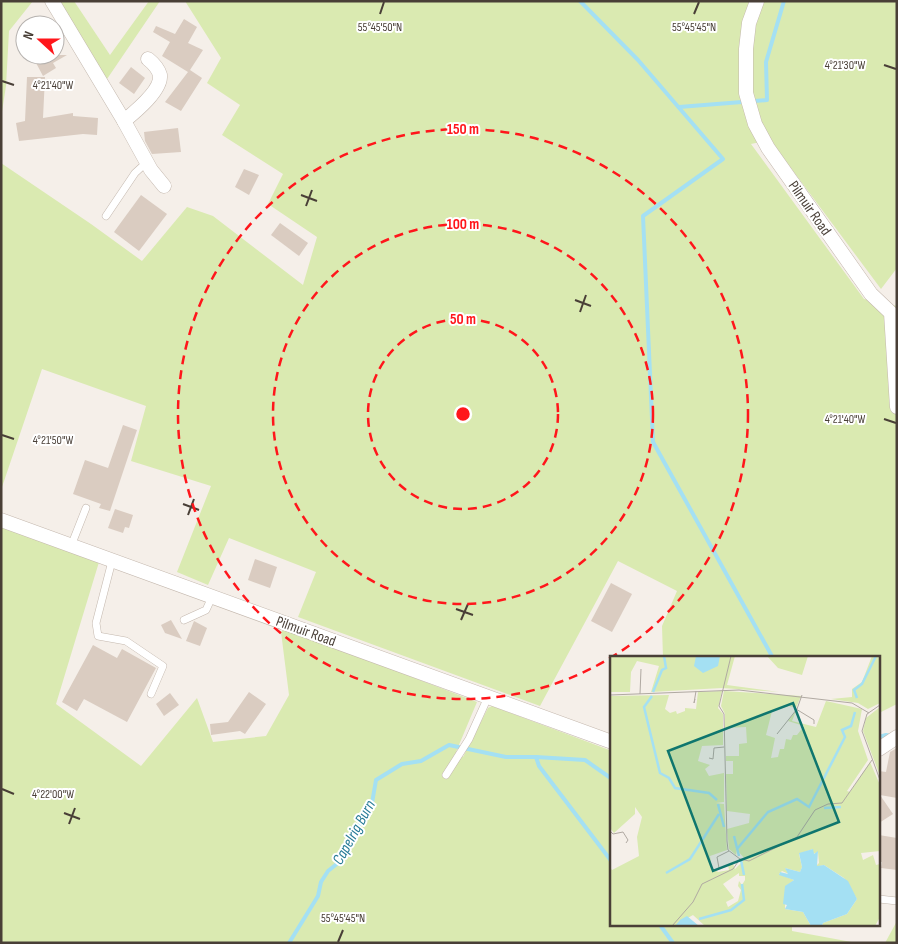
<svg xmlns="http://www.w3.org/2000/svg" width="898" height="944" font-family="'Sofia Sans Condensed',sans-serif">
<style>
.green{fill:#daeab1}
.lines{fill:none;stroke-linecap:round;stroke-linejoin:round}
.stream{stroke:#a4e0f3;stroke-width:4}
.building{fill:#daccc1}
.service-casing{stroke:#c4b8ae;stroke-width:8}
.minor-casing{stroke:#c4b8ae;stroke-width:15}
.service{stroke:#fff;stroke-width:7}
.minor{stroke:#fff;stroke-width:14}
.ticks{fill:none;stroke:#493f37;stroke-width:2}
.ring{fill:none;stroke:#ff161b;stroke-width:2.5;stroke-dasharray:9 6}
.labels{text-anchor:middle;stroke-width:4;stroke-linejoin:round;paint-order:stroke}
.street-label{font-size:15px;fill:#493f37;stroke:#fff}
.water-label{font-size:16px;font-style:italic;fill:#277b97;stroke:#fff}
.inset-river{fill:none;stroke:#a4e0f3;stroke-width:2.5}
.inset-road{fill:none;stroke:#b0a9a2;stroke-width:1}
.view{fill:#0f766e;fill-opacity:0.15;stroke:#0f766e;stroke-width:2.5}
.inset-edge{fill:none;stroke:#493f37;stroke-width:2.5}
.ticks-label{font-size:12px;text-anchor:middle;fill:#493f37;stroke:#fff;stroke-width:4;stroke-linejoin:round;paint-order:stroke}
.centre{fill:#ff161b;stroke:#fff;stroke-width:2.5}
.ring-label{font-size:15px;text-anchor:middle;font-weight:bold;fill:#ff161b;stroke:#fff;stroke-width:4;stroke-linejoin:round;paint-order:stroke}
</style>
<rect width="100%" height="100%" fill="#f5efe9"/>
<g class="green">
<path d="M1,1H33L9,31L6,86L1,118Z"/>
<path d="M58,1H74L110,55L149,1H160L105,82Z"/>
<path d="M185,1H897V268L881,289L770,140L751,144L864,299L897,306V704L879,713V658H663L662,626L677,591L618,561L540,706L298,617L316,572L229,538L208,585L177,572L211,486L131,461L146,406L42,369L1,490V163L91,224L142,261L187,207L213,216L303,285L317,237L268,204L283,174L222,135L240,105L207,83L221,58Z"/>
<path d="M1,527L99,562L56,704L141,766L197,698L213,742L266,736L289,695L281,632L285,628L477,702L456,752L463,757L488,708L492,706L612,751V925H792V931L857,943H1Z"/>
<path d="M897,921V943H885Z"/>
</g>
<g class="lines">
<g class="stream">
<path d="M580,1L638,60L723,159L643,216L653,442L773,658"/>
<path d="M679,107L767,100L766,62L784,1"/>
<path d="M879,737L886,735L892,736"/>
<path d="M536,757L539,766L612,862"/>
<path d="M660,925L673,943"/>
<path d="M289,943L318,896L321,882L328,871L338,863L372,803L376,780L402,764L421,761L449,745L506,757H536L585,760L612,779"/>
</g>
</g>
<g class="building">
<path d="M184,19L197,27L188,43L203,50L190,70L202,78L181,111L165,102L188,72L162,56L170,42L153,32L156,26L175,34Z"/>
<path d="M45,55H67L53,63L56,68L43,76L35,61Z"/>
<path d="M131,67L145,78L134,94L119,83Z"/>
<path d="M27,77H45L43,118L73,113V116L98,118L97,135L83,134L19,141L16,123L25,121Z"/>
<path d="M178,128L181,152L152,154L145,141L144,132Z"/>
<path d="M244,169L259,175L249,195L235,187Z"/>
<path d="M141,195L167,214L139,251L114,232Z"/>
<path d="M280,223L308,243L299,256L271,235Z"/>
<path d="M123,425L137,430L110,511L99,508L101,504L73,494L85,460L108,468Z"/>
<path d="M115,509L133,515L129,528L125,527L123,533L108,528Z"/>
<path d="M255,559L277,567L270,588L248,580Z"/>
<path d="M611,583L632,594L612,632L591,621Z"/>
<path d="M171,620L182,639L165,633L161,625Z"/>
<path d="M194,621L207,628L200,646L186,641Z"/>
<path d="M93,645L117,658L122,649L156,668L127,722L84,699L77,711L62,702Z"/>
<path d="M249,692L266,704L245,734L240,731L211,735L210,724L228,722Z"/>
<path d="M170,693L179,705L164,716L156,704Z"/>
<path d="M897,748V798L880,795L893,814L879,823V771L886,772L890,752Z"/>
<path d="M879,835L897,838V870L881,868L882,862H879Z"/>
</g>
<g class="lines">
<g class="service-casing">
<g id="service">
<path d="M106,216L135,173L147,162"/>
<path d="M71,546L86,508"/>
<path d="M112,561L96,623L98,636L126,641L163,666L151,694"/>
<path d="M184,620L206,610L212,597"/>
<path d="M446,775L469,739L488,697"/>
<path d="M879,899L897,901"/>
</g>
</g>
<g class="minor-casing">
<g id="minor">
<path d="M52,1L124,121L151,170L164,186"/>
<path d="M757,1L749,23L746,49V93L755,124L768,148L871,294L891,313L897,407"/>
<path d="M124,121C135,112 162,90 160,75C158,68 153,63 148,59"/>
<path d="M1,520L612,742"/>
<path d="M879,749L897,737"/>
</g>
</g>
<use href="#service" class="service"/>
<use href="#minor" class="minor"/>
</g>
<path class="ticks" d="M380,14L384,2M694,14L699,2M884,65L896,69M2,81L14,85M301,195L317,201M306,206L312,190M575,300L591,306M580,312L586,295M884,419L896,423M2,435L14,439M183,504L199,510M188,515L194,499M456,609L473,615M461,620L468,604M2,789L14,794M64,813L80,819M69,824L75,808M338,942L343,930"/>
<g class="ring">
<circle cx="463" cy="414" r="95"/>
<circle cx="463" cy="414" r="190"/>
<circle cx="463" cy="414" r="285"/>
</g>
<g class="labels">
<g class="street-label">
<text transform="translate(810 208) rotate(55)" y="5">Pilmuir Road</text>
<text transform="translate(306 631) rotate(20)" y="5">Pilmuir Road</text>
</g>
<g class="water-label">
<text transform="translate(353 832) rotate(-61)" y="6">Capelrig Burn</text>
</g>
</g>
<g transform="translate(610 656)">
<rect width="270" height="270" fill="#f5efe9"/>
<path d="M0,0H125L117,29L169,36L112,32L41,36L49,10L27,5L21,16L20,36H0ZM157,0H198L192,19L168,12ZM262,0H270V47L258,53L248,47L221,43L242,41V33L252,26ZM112,35L108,52L113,58V89L92,90L88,105L100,109L95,113L99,120L114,117V146L106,147L114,148L117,194L100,200L102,212L108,216L119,214L118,209L123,208L125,213L135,203L127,194L126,199L119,193L117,173L139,167L140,158L117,155L116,118H123V105H116V100H129V88L137,87L136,71L115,72V58L111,50L114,35L191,40L186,52L179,50L162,55L156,79L165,82L161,102L168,101L170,93H174L176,83L181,84L183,79H187L194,70L178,65L186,55L182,65L206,71L216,45L252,53L248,75L258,104L237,135L240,136L260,106L270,129V195L251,197L253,204L263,199L266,209L270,208V261L265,270H212L213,267L237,258L247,243L234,222L214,209L205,211L209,207L208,196L203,198V193L189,198L192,211L190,216L175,212L179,218L172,215L169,218L184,224L175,231V253L193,256L201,270H95L83,259L76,263V270H0V211L2,214L29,200L27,181L32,161L25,151V158L4,177L0,172V40L59,39L55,53L60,57L66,55L67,58L75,55V52L86,53L88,36ZM129,217V220H135V224L132,229L129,225L128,230L131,234L128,245L118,251L116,246L124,242L113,228ZM270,51V120L253,75L256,62Z" fill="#daeab1" fill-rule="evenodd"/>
<path d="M86,0H110L108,10L93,17L84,10ZM203,193L204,198L208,195L207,210L214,209L238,225L247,243L237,258L213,267L212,270H201L193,256L175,253L177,249L173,248L175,230L184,224L169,219L170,216L178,218L175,212L190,216L192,211L189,197ZM77,260L89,270H65L70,264Z" fill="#a4e0f3"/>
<path class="inset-river" d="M43,36L52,14L56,12L54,0M42,40L34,51L50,117L59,122L65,132L99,137L107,144M247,42L244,34L252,28L266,0M108,148L114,171M214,152L231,151M124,180L129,200M127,193L158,156L187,143L199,151L235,81L232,74L241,70L245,56M131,204L134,219M56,217L80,203L109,158M89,263L121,254L134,244L132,228"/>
<path class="inset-road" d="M121,0L109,50L114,58L117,185L118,194L130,203L139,205L187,181L205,154L218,148L232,147L262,104M30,38L31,13M0,39L129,34L242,47L259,57M85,43L84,47L86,35M270,49L257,58L252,75L270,124M186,53L204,64V68M167,78L187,53L192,39M99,102L103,103L104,92L114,91M0,175L3,178L13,176L18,184L16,187M109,212L107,201L119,195M62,270L83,246L92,228L123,213L130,203"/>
<path class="view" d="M183,47L229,166L103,215L58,95Z"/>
<rect width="270" height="270" class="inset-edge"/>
</g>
<g class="ticks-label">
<text x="380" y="31">55°45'50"N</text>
<text x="694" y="31">55°45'45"N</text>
<text x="845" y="69">4°21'30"W</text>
<text x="53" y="89">4°21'40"W</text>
<text x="845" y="423">4°21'40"W</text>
<text x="53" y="444">4°21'50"W</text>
<text x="53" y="798">4°22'00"W</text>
<text x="343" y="922">55°45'45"N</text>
</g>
<circle cx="463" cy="414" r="8" class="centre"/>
<g class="ring-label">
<text x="463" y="134">150 m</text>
<text x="463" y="229">100 m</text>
<text x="463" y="324">50 m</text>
</g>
<rect width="898" height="944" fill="none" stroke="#493f37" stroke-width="5"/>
<g transform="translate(40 40) rotate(291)"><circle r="24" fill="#ffffff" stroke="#b6b2af"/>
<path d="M0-4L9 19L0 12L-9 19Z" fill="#ff161b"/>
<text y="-8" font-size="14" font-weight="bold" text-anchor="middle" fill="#493f37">N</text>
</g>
</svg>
